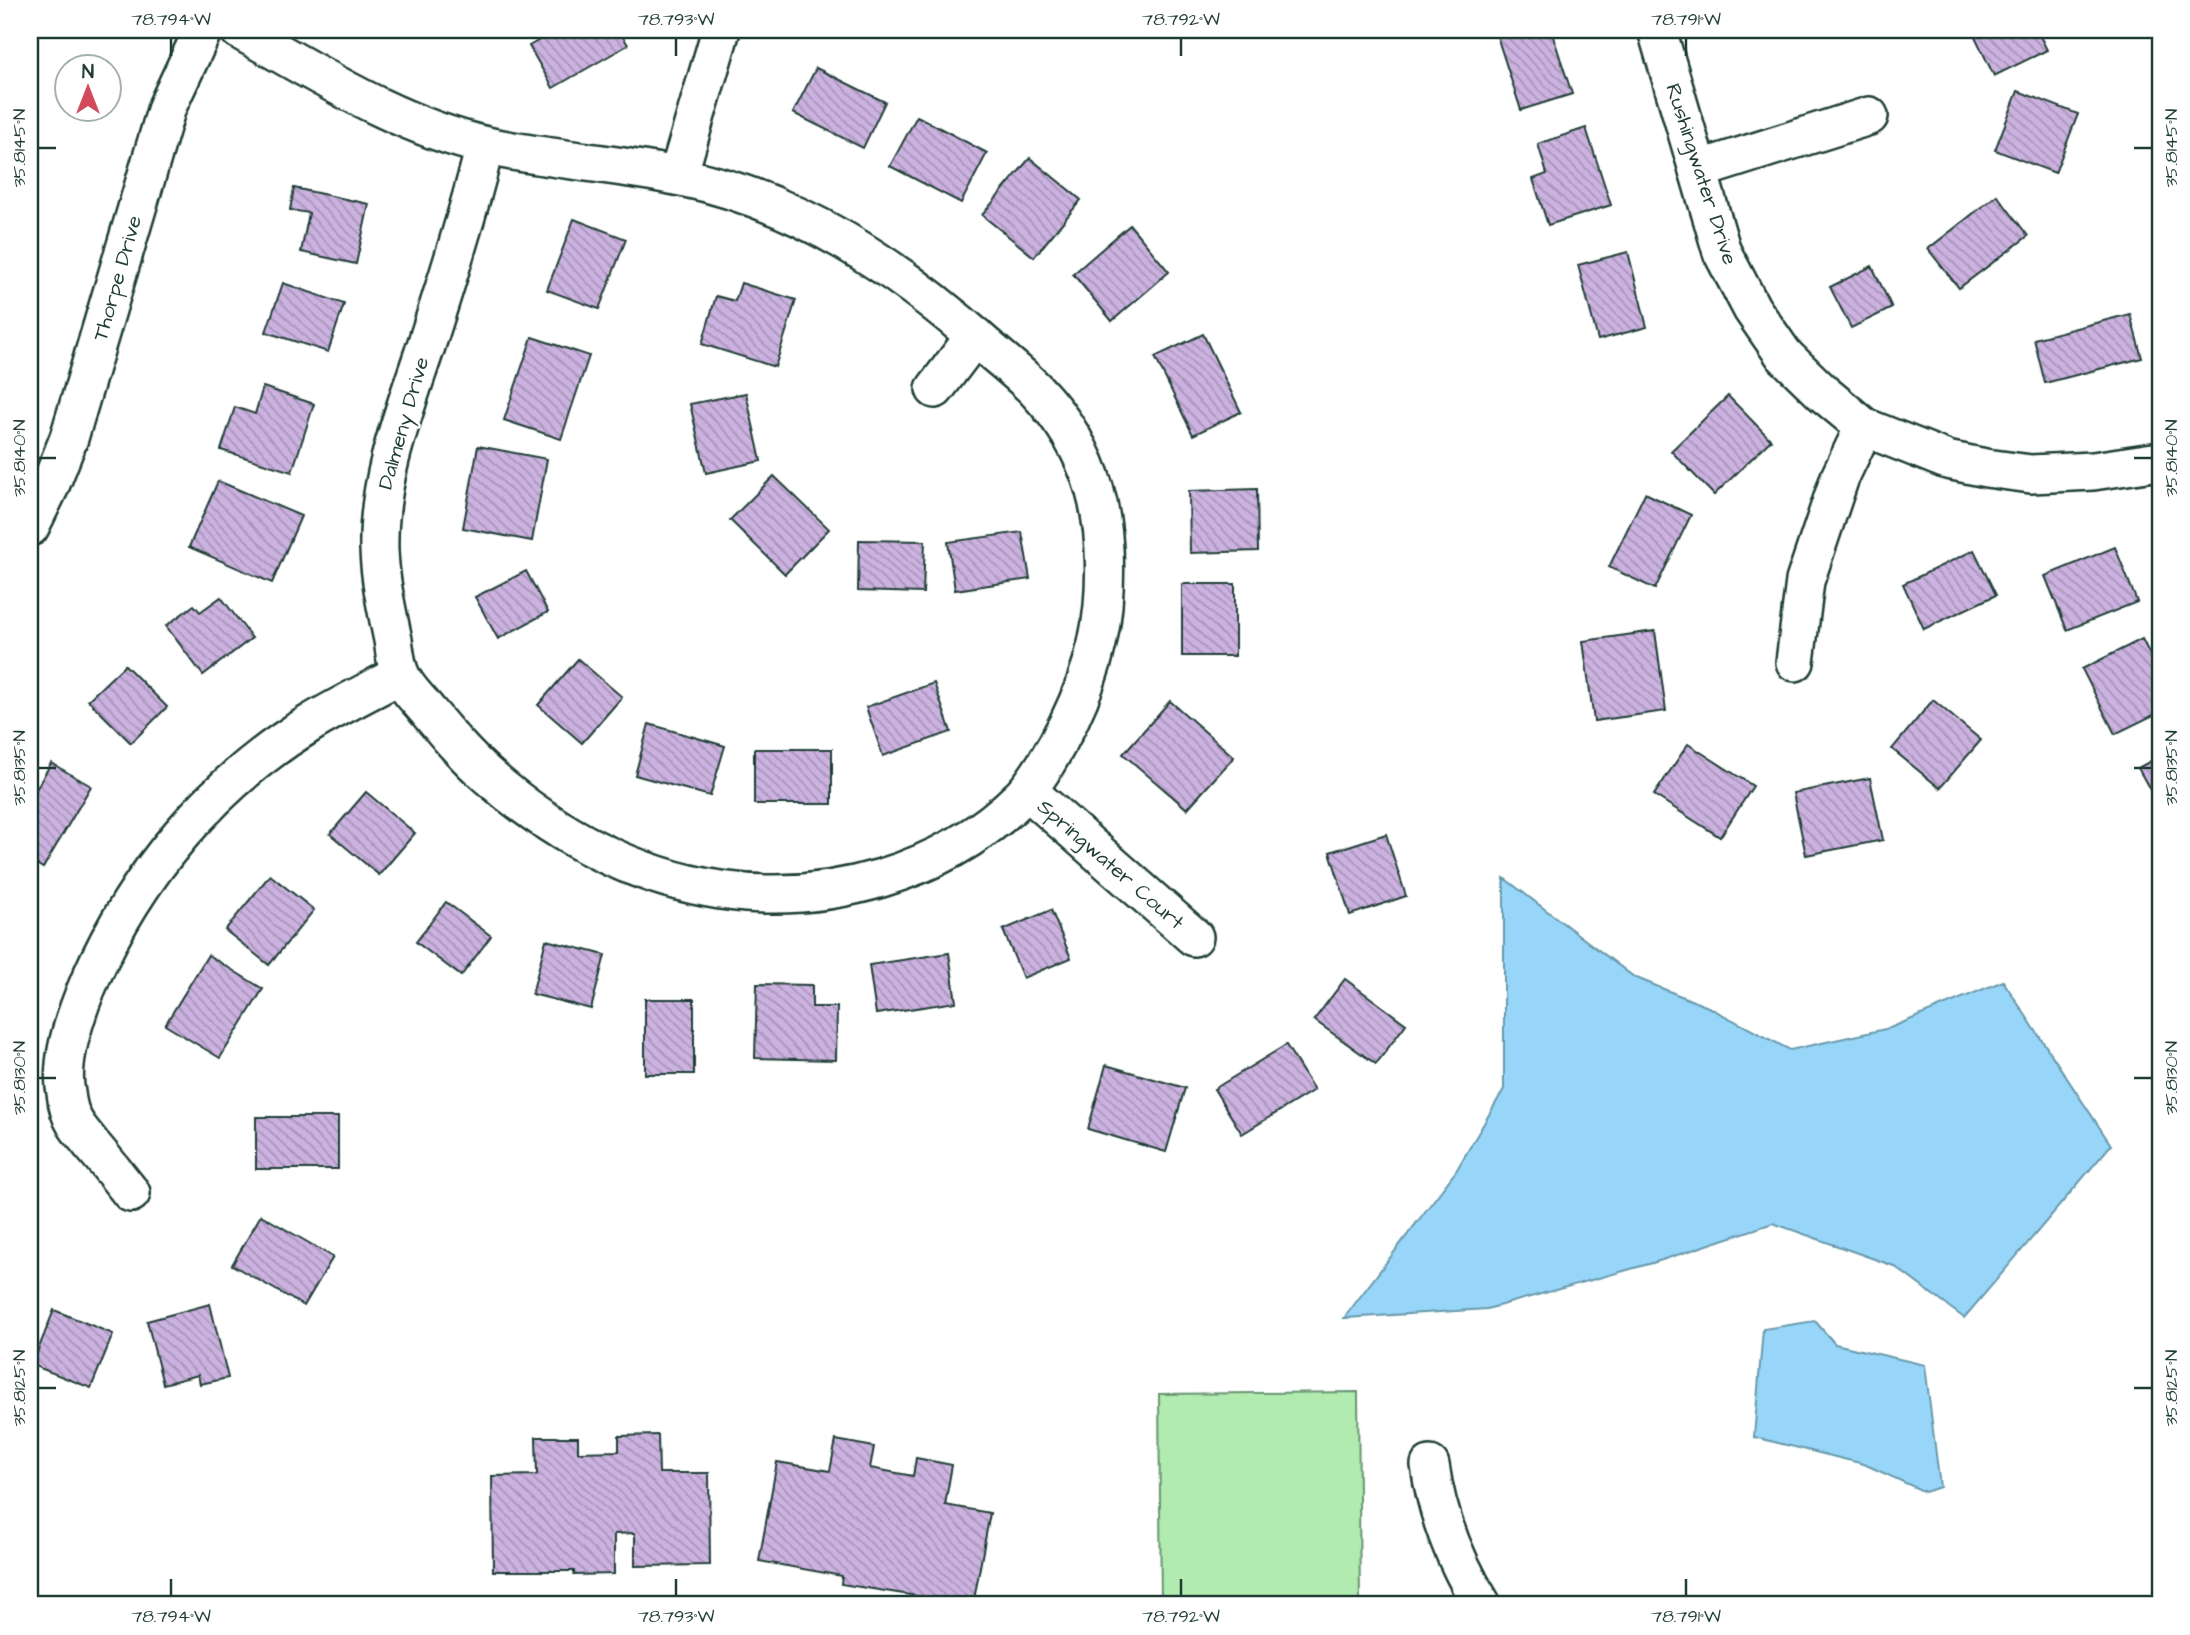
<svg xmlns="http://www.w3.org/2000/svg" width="2190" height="1635" font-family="'Architects Daughter',sans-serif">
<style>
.green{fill:#b1ebb0;stroke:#689472;stroke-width:2}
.water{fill:#98d6f9;stroke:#6899aa;stroke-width:2}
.building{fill:url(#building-back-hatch);stroke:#1f3d34;stroke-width:2}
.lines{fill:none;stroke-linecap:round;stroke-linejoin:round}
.minor-casing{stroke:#1f3d34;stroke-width:42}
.minor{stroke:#fff;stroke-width:37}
.ticks{fill:none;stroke:#1f3d34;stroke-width:2.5}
.labels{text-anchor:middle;stroke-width:5;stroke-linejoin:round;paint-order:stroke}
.street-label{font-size:21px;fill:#1f3d34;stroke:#fff}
.neatline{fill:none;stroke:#1f3d34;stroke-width:2.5}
.ticks-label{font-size:18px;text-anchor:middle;fill:#1f3d34}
</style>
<defs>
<pattern id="building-back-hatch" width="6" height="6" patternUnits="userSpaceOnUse" patternTransform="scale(1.75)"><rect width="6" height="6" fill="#ccb2e0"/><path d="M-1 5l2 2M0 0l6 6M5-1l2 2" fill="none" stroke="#a592b6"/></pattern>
</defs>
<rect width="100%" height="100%" fill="#fff"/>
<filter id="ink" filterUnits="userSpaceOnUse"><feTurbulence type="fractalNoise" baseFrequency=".0143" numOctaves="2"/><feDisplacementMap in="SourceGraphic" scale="14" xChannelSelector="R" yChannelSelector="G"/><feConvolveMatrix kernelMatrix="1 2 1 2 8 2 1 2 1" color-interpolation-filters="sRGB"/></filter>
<g filter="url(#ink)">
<path class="green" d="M1358,1392L1360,1605H1161L1159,1394Z"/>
<g class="water">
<path d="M1504,878L1634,977L1708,1007L1790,1050L1890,1028L2003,981L2111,1145L1964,1318L1894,1266L1773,1223L1656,1262L1487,1309L1344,1318L1456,1171L1504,1089Z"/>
<path d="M1815,1321L1835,1344L1925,1365L1940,1487L1925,1492L1864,1464L1754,1437L1763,1329Z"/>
</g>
<g class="building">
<path d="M557,30H619L628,45L553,88L529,46Z"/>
<path d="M1495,30H1551L1572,94L1521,110Z"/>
<path d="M1972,30H2037L2047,50L1994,76Z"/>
<path d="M816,68L885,102L863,148L793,113Z"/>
<path d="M2018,91L2078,114L2055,173L1995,150Z"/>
<path d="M917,116L987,153L961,203L890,166Z"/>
<path d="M1586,128L1611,205L1548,225L1533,179L1547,174L1538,144Z"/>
<path d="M1030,158L1081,200L1034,257L982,215Z"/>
<path d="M294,188L369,204L356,264L301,252L309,213L290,210Z"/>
<path d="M1997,195L2028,236L1959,288L1928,249Z"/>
<path d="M574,219L626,239L599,309L547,290Z"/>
<path d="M1130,225L1169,272L1112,321L1073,274Z"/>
<path d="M1628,252L1647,327L1598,340L1578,265Z"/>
<path d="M1872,266L1892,308L1851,328L1830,287Z"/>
<path d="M283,283L344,304L328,352L266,332Z"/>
<path d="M741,283L796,300L775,367L702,344L716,296L735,301Z"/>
<path d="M2130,314L2142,358L2045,383L2034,339Z"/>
<path d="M1203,334L1241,412L1193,435L1155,357Z"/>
<path d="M532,337L589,356L561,439L504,420Z"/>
<path d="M263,387L314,404L292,472L221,450L235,407L255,414Z"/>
<path d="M746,393L761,461L706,473L690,404Z"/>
<path d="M1728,396L1771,440L1714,495L1671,451Z"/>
<path d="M478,446L547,459L532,541L463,528Z"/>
<path d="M774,476L829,529L785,574L730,520Z"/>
<path d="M218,481L301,516L272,583L189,547Z"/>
<path d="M1257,489L1258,551L1190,553L1189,491Z"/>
<path d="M1645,493L1691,515L1655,589L1609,567Z"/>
<path d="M1022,532L1030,579L955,590L948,542Z"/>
<path d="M859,540L925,541L923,593L858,591Z"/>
<path d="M2115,547L2137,602L2067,630L2045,576Z"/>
<path d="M1974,550L1996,595L1924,629L1903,584Z"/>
<path d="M526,571L548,612L498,639L475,597Z"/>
<rect x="1182" y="584" width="53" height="72"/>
<path d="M221,597L252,638L203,675L166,626L194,605L200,612Z"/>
<path d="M1655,631L1666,711L1594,721L1583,641Z"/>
<path d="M2142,639L2160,675V712L2115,734L2082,669Z"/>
<path d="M578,659L622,697L582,743L538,705Z"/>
<path d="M125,665L167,707L131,743L88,700Z"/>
<path d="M934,683L951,732L883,756L866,707Z"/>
<path d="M1933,700L1981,740L1940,788L1892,749Z"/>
<path d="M1170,701L1234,757L1187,809L1123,754Z"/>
<path d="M649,724L725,746L710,796L635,775Z"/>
<path d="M1688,744L1753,786L1720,837L1654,795Z"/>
<rect x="754" y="749" width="78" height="55"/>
<path d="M2160,756V808L2138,768Z"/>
<path d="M51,763L91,786L43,868L30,860V800Z"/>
<path d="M1870,778L1883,840L1806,855L1793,793Z"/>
<path d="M366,792L415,833L379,875L330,834Z"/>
<path d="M1386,834L1406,896L1350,915L1330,852Z"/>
<path d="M270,875L314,910L269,965L225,930Z"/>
<path d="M446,902L491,936L461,976L416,942Z"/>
<path d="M1051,910L1071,958L1023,978L1003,930Z"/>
<path d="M546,940L605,955L591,1009L532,994Z"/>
<path d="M949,953L956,1002L876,1014L869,965Z"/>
<path d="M208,955L263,989L220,1058L165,1025Z"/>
<path d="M1345,979L1406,1024L1376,1064L1314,1020Z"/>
<path d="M757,984L812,985V1007H837L836,1060L755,1058Z"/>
<rect x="645" y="999" width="49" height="75"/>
<path d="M1286,1045L1314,1090L1242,1134L1214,1089Z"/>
<path d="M1106,1065L1185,1088L1166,1152L1088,1129Z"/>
<rect x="256" y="1117" width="82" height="52"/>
<path d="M261,1215L333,1257L304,1306L232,1265Z"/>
<path d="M210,1304L228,1378L200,1384L198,1375L163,1384L147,1321Z"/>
<path d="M54,1310L113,1334L91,1388L32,1365Z"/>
<path d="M658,1435L659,1473H709L710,1565L635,1566V1533L614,1534V1574L574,1575V1571H493L492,1476L537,1475L536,1437H578V1452L619,1451V1436Z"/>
<path d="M836,1440L874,1447L870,1468L913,1476L916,1458L952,1465L945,1505L990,1513L973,1605L841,1584L842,1576L759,1561L777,1462L830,1471Z"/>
</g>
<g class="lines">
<g class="minor-casing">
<g id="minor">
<path d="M239,30C318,74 396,125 487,146C550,160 617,163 681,177C798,201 898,267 986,346C1002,360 1020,374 1035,389C1096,453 1110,521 1103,606C1098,664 1075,716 1045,765C1038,776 1031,787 1022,796C945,873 826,906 720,890C632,876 554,834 488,776C464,755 446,733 426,709C418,699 407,689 402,678C396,668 395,652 393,640C387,611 380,580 379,550C377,479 404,412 426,346C447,280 468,214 485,146"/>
<path d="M1657,30L1722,252L1752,309L1784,355L1823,393L1864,427L1947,460L1986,468L2031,474L2093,471L2160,461"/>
<path d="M1698,170L1869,116"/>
<path d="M678,176L721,30"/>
<path d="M935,389L975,336"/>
<path d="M30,527L50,486L69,438L167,107L203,30"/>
<path d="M1795,662L1805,581L1840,477L1864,427"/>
<path d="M1028,791L1194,937"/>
<path d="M131,1193C118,1177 105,1160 91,1144C86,1137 79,1130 75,1123C70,1115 67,1102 66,1093C59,1060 77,1010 90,980C136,875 212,783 311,723C339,706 370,691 399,675"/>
<path d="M1430,1465C1437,1517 1455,1561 1482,1605"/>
</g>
</g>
<use href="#minor" class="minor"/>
</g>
</g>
<path class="ticks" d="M171,38V56M676,38V56M1181,38V56M1686,38V56M38,148H56M2134,148H2152M38,458H56M2134,458H2152M38,768H56M2134,768H2152M38,1078H56M2134,1078H2152M38,1388H56M2134,1388H2152M171,1579V1596M676,1579V1596M1181,1579V1596M1686,1579V1596"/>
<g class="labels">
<g class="street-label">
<text transform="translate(1702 174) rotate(72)" y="7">Rushingwater Drive</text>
<text transform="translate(117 278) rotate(-74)" y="7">Thorpe Drive</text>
<text transform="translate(403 423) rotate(-74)" y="7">Dalmeny Drive</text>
<text transform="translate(1111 864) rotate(41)" y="7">Springwater Court</text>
</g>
</g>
<rect width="2190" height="1635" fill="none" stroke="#fff" stroke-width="77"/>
<g transform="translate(88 88)"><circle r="33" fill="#ffffff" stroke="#a5b1ae" stroke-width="2"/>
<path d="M0-5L12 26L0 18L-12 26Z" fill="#d1495b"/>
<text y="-10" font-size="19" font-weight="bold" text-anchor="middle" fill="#1f3d34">N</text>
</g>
<rect x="38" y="38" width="2114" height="1558" class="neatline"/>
<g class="ticks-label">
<text x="171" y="25">78.794°W</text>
<text x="676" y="25">78.793°W</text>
<text x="1181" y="25">78.792°W</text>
<text x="1686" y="25">78.791°W</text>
<text transform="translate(19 148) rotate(-90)" y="6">35.8145°N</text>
<text transform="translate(2171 148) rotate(-90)" y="6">35.8145°N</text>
<text transform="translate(19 458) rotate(-90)" y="6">35.8140°N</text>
<text transform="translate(2171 458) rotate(-90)" y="6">35.8140°N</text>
<text transform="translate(19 768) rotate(-90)" y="6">35.8135°N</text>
<text transform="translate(2171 768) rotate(-90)" y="6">35.8135°N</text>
<text transform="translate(19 1078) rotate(-90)" y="6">35.8130°N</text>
<text transform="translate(2171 1078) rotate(-90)" y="6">35.8130°N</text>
<text transform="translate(19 1388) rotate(-90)" y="6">35.8125°N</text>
<text transform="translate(2171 1388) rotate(-90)" y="6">35.8125°N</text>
<text x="171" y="1622">78.794°W</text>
<text x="676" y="1622">78.793°W</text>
<text x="1181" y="1622">78.792°W</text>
<text x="1686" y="1622">78.791°W</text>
</g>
</svg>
